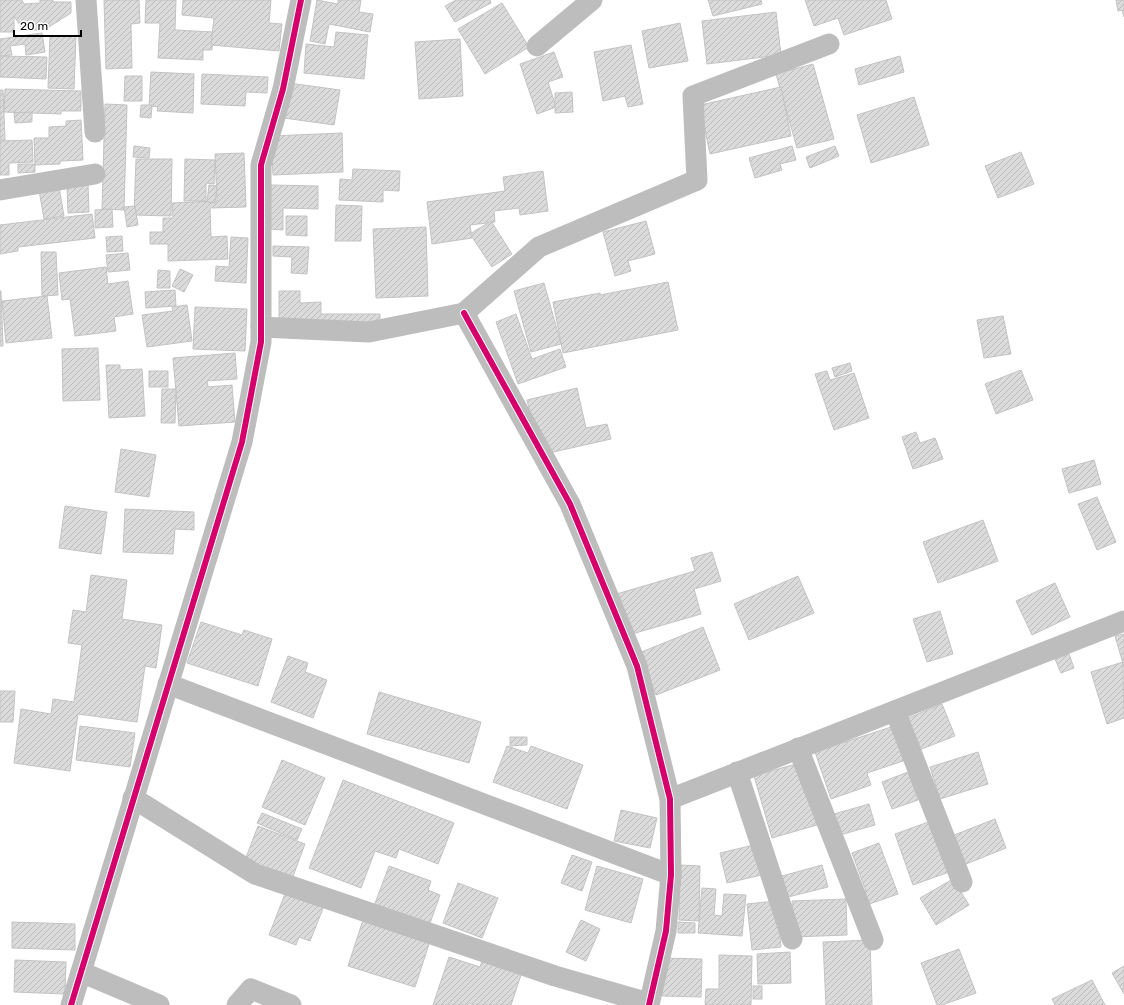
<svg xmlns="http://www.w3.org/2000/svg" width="1124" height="1005" font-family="Rubik,sans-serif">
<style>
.building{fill:url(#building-hatch);stroke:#c3c3c3}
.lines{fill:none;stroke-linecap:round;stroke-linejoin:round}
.street{stroke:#bdbdbd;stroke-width:21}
.cycleway-casing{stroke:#fff;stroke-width:8}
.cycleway{stroke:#d6006c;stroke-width:6}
</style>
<defs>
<pattern id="building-hatch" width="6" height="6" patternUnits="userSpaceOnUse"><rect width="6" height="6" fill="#dbdbdb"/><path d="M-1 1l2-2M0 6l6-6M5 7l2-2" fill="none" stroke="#bababa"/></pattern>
</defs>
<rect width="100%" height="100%" fill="#fff"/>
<g class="building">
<path d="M0,0H22L24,4L40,3V0H53V2H71V13L44,30H23L14,16V32H0Z"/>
<path d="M104,0H139L140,23L131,24L132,68L106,69Z"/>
<path d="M146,0H176L175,30L213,32L212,50H203V60L158,58L160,23H145Z"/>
<path d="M183,0H271L269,23L282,24L279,51L211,45L214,18L182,15Z"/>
<path d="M317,0L338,4V0H361L359,12L373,14L370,32L329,24L325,44L310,41Z"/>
<path d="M456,0H490L491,3L455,22L445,6Z"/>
<path d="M708,0H761L762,4L713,16Z"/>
<path d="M805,0H886L892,19L844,35L838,18L814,26Z"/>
<path d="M1116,0H1124V17L1122,10L1118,11Z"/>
<path d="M502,3L529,47L485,74L458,29Z"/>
<path d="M776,12L781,55L707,64L702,21Z"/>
<path d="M680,23L688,61L649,68L642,31Z"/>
<path d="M336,32L368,35L364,79L304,73L306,44L334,47Z"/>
<path d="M42,33L45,52L26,55L25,44L10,46L12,55L0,56V39Z"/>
<path d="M50,36H76L74,89L48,88Z"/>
<path d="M460,39L463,96L419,99L415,42Z"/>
<path d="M631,45L643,104L628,107L625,96L603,101L594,52Z"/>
<path d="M554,52L563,77L548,82L556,107L537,114L520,64Z"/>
<path d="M0,56L47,57L46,79L0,77Z"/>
<path d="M900,56L904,72L859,85L855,69Z"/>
<path d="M813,64L834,139L797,148L776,74Z"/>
<path d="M151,72L194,74L193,113L157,111L158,107L149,106Z"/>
<path d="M202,74L268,77L267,93L246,92L245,106L201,104Z"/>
<path d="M125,76H142V101H124Z"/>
<path d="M289,83L340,90L334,125L284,118Z"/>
<path d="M781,87L791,136L710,154L700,105Z"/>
<path d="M5,89L81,91V111H61V114L4,112Z"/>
<path d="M0,90H3L5,140H0Z"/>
<path d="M572,92L573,112L555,113V93Z"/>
<path d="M914,97L929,145L871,163L857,115Z"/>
<path d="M105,104L127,105L124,210L102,209Z"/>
<path d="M141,105H152L151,118L140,117Z"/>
<path d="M32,112V122L15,123L14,113Z"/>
<path d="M81,120L83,160L60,161V164L35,165L34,138H49V127L66,126V121Z"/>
<path d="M342,133L343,172L273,175L271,136Z"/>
<path d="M32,140L33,162L9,163V175H0V141Z"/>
<path d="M134,146L150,148L149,158L133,157Z"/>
<path d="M792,146L796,160L780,164L782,170L755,178L749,158Z"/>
<path d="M835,146L839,156L810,168L806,157Z"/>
<path d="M1021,152L1034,184L998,198L985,166Z"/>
<path d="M244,153L246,207L210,208L211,237L227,236L228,259L168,261V244H150V232H163V218H173L172,203L217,201L215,154Z"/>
<path d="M136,159H172L171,216L134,215Z"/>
<path d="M185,159L215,160L214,184L206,183V201H184Z"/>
<path d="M18,164H35V172L18,173Z"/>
<path d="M353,169L400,171L399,191L383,190V202L339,200L340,179L352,180Z"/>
<path d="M543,171L548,211L520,215L519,208L494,211L495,222L470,225L472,238L432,244L427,202L505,191L503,177Z"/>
<path d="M88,184L89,212L68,213L67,186Z"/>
<path d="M209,185L217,186L215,203L207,202Z"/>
<path d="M271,185L318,186V209L283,208V230L270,229Z"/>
<path d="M59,187L64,216L44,219L39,190Z"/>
<path d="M336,205L362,206L361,241H335Z"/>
<path d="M135,206L138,225L127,227L124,207Z"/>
<path d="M112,209L113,227L95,228V210Z"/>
<path d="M92,214L95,238L18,247V251L0,254V225Z"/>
<path d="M286,216H307V236L286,235Z"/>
<path d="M491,221L512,254L492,267L470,234Z"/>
<path d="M646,221L655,254L628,261L631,271L615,276L603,232Z"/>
<path d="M426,227L428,296L376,298L373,229Z"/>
<path d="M122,236L123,251L107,252L106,237Z"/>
<path d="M231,237L248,238L246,283L215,281L216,266L229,267Z"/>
<path d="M273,246L309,247L307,274L291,273L292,257L273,256Z"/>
<path d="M41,252H56L58,295L42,296Z"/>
<path d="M128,253L130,270L108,272L106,255Z"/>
<path d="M106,267L108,284L128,281L133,314L114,317L116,331L75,336L70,299L62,300L59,273Z"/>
<path d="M180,269L193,275L184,292L172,286Z"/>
<path d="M158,270L170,271V288H157Z"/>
<path d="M668,282L678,330L563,353L553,302L600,293V295Z"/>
<path d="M544,283L561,344L531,352L514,291Z"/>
<path d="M175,290L176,306L146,308L145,292Z"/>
<path d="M0,291H1L3,346H0Z"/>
<path d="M279,291H300V303L321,302V314H380V324L279,325Z"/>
<path d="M47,296L52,338L6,343L2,301Z"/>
<path d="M187,305L192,341L147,347L142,315L173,311L172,307Z"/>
<path d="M195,307L247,309L245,351L193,349Z"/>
<path d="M516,314L532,359L560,349L566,367L518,384L496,322Z"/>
<path d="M1003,316L1011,354L984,358L977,320Z"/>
<path d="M98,348L100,400L63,401L62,349Z"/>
<path d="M235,353L237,379L207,381L208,387L232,385L235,422L179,426L173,358Z"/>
<path d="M850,363L852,371L835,377L832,368Z"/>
<path d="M106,365H120V370L142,369L145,416L109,418Z"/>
<path d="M1021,370L1033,400L996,414L985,384Z"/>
<rect x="149" y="371" width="19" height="16"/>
<path d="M827,371L830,380L854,373L869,418L834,430L815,374Z"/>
<path d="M577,388L586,428L607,424L611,439L540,455L527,400Z"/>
<path d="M162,389H176L175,423H161Z"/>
<path d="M916,432L920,443L935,438L943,459L913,469L902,437Z"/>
<path d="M121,449L156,455L149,497L115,492Z"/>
<path d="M1094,460L1101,484L1069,493L1062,469Z"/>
<path d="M1097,497L1116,542L1097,550L1078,504Z"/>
<path d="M65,506L107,512L101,554L59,548Z"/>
<path d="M125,509L194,512V530L175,529L173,554L123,552Z"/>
<path d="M983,520L998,561L938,583L923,542Z"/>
<path d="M712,552L721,581L694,589L701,614L625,636L613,595L695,571L691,558Z"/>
<path d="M91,575L127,580L122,619L162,625L156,668L145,666L137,722L78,714L70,771L14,763L21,709L51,714L53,699L74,702L82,645L68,643L73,610L86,612Z"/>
<path d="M798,576L814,613L749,640L734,604Z"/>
<path d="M1055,583L1070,617L1032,635L1016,601Z"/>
<path d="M940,611L953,654L927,662L913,619Z"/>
<path d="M201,622L242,635L244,630L272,639L258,686L187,663Z"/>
<path d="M703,627L720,670L656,695L639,653Z"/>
<path d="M1124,634V667L1115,636Z"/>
<path d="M1069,654L1074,668L1061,673L1055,659Z"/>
<path d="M288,656L308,663L305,672L327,680L313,718L271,702Z"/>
<path d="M1123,662L1124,718L1107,724L1091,672Z"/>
<path d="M0,691H15L13,722H0Z"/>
<path d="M379,692L481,722L469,763L367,734Z"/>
<path d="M942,704L955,736L919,750L906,719Z"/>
<path d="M80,726L135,733L130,767L76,760Z"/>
<path d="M894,726L906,760L867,773L871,785L831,799L815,752Z"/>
<path d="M510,737H527V745L510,746Z"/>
<path d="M507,746L528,753L531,746L583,765L567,809L493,782Z"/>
<path d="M978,752L988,784L940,799L930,767Z"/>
<path d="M282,760L325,778L305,825L262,807Z"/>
<path d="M799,763L817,825L772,838L754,776Z"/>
<path d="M908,772L918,800L892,809L882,782Z"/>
<path d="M343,780L454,823L438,864L399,849L396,858L375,851L361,888L309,868Z"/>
<path d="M869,804L875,825L840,835L834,814Z"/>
<path d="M621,810L657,818L650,848L614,841Z"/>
<path d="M262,813L302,829L297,840L257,823Z"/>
<path d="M995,819L1006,848L961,866L949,837Z"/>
<path d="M931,821L949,872L913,885L895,834Z"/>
<path d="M258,826L305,844L292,879L245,860Z"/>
<path d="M879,843L898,894L861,907L856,894L866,891L852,853Z"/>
<path d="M758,844L766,874L727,883L720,853Z"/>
<path d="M572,855L592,862L582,891L561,883Z"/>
<path d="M680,865L700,866L699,921L679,920Z"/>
<path d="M822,865L828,887L788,897L782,876Z"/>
<path d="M389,866L431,881L428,890L440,895L429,926L374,906Z"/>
<path d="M597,866L643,879L631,923L585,910Z"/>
<path d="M953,879L969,905L936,925L920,898Z"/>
<path d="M458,883L498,898L482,938L443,923Z"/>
<path d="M288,886L326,901L310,941L299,937L296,945L269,935Z"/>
<path d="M702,888L716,889L714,915L722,916L724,894L746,895L742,936L698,933Z"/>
<path d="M846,899L847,935L794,937L792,901Z"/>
<path d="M776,901L781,947L752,950L747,904Z"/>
<path d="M363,920L430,941L415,987L348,966Z"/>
<path d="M581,920L600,929L586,961L566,952Z"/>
<path d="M12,922L75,924V950L12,948Z"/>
<path d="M678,922L695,923V933H678Z"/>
<path d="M870,940L872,1005H826L823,942Z"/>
<path d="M959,949L976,993L942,1005H937L921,963Z"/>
<path d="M790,952L791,983L758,984L757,954Z"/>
<path d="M719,955L752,956L751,1005H705L706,989H719Z"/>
<path d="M449,957L480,967L483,958L522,972L511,1005H473L469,1003L468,1005H433Z"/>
<path d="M663,958L702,959L701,997L662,996Z"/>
<path d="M15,960L66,962L65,994L14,992Z"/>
<path d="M1124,966V994L1112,973Z"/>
<path d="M1092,980L1105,1005H1055L1052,999Z"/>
<rect x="753" y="986" width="9" height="13"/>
</g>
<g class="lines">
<g class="street">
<path d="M86,0L95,132"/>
<path d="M537,46L592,0"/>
<path d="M0,190L95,174"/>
<path d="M464,313L570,504L637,666L670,799L671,875L666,931L649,1005"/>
<path d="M261,327L369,332L464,313L539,247L697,180L693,96L829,44"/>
<path d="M168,684L671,875"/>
<path d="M895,711L962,882"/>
<path d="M798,748L873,940"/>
<path d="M737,772L792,939"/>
<path d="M133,798L255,874L555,976L649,1003"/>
<path d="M670,799L1124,621"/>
<path d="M81,972L159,1005"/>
<path d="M71,1005L242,442L261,342V165L283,89L301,0"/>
<path d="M237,1005L251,989L291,1005"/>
</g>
<g class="cycleway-casing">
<g id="cycleway">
<path d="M464,313L570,504L637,666L670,799L671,875L666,931L649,1005"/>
<path d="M71,1005L242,442L261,342V165L283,89L301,0"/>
</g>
</g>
<use href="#cycleway" class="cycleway"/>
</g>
<path d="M14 30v6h67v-6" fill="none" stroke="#000000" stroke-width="2"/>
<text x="20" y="30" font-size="12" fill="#000000" stroke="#ffffff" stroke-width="3" paint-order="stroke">20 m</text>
</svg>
